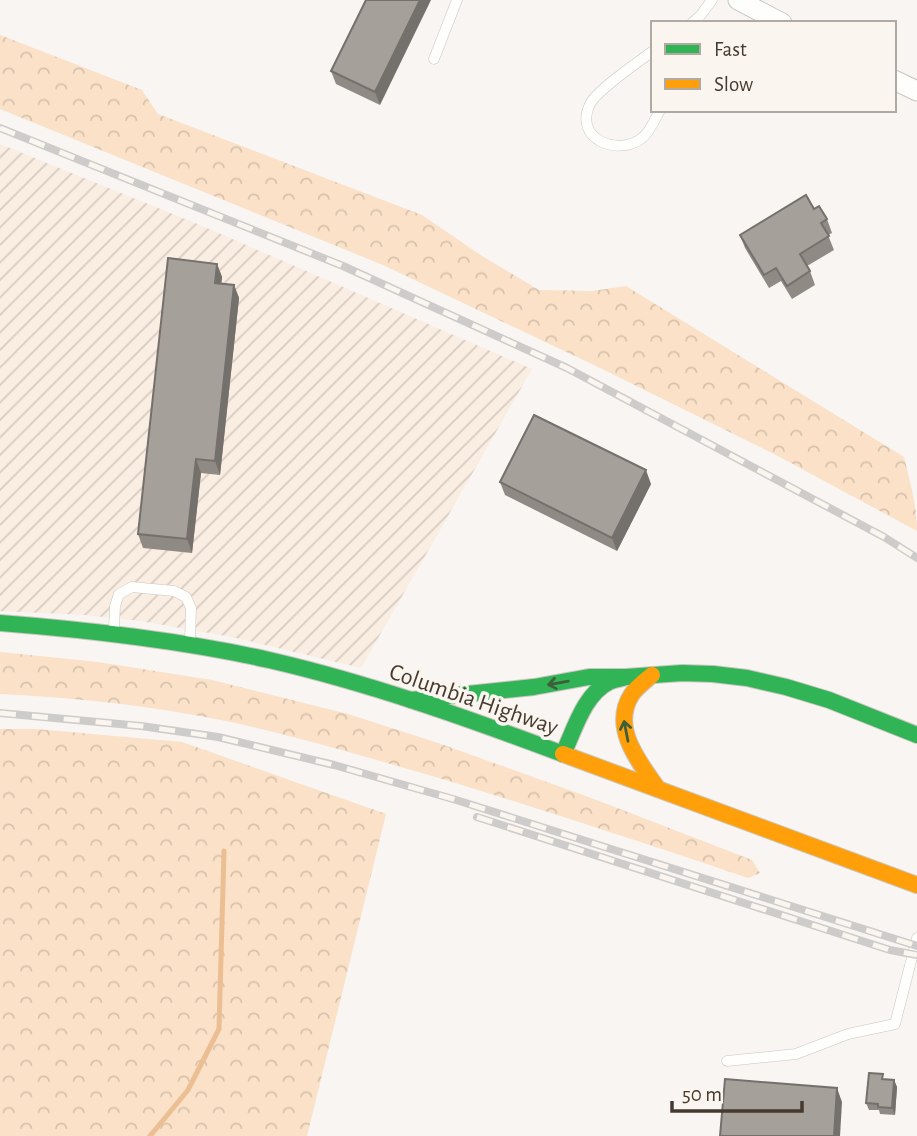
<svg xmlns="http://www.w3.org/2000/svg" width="917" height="1136" font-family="'Alegreya Sans',sans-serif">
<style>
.industrial{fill:url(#industrial-furrows)}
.forest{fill:url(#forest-crowns)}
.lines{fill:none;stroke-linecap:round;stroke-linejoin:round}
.stream{stroke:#ebbf93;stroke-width:5}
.lane-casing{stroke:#cbc5bf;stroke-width:11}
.street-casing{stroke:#cbc5bf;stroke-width:21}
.fast-casing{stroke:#cbc5bf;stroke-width:18}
.slow-casing{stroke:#cbc5bf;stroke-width:18}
.lane{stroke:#fefefd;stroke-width:10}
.street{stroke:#fefefd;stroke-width:19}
.fast{stroke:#30b455;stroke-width:16}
.slow{stroke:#ff9f0a;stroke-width:16}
.rail-casing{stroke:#cecccb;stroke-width:8}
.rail{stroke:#fbf5ef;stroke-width:5;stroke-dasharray:16;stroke-linecap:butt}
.wall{fill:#8f8a84}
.shaded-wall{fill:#74706c}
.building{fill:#a6a09a;stroke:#74706c;stroke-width:2}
.oneway{stroke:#3f5f3a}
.labels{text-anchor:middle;stroke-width:7;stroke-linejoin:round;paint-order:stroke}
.street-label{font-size:24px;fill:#453a2f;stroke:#fbf5ef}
</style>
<defs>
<pattern id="industrial-furrows" width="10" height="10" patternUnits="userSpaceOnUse" patternTransform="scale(1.75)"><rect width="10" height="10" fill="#faede2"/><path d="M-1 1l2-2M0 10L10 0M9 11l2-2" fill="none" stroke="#d8ccc2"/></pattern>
<pattern id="forest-crowns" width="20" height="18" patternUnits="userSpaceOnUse" patternTransform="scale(1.75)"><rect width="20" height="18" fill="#fae1c8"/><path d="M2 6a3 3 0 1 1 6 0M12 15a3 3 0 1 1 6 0" fill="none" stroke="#d8c2ac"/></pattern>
</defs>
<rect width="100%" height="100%" fill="#f8f5f2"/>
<path class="industrial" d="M0,144L200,225L532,369L361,668L232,637L141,621L85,615L0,611Z"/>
<g class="forest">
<path d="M0,35L142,90L158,114L422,215L482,256L539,290L592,291L626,286L904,457C910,482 917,505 917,531L776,455L596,366L383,265L0,109Z"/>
<path d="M0,652L98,662L212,680L348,714L441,744L594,799L752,860L760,873L748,878C648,844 547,811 446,780C373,759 300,737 226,721C154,706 73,697 0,694Z"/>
<path d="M0,729H36L182,742L386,814L307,1136H0Z"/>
</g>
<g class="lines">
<path class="stream" d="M150,1136L188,1090L219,1029L224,851"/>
<g class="lane-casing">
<g id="lane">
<path d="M692,23L700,16L712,0"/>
<path d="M653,51C638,62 597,90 590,104C573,139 618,157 642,138C650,132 655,119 660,110"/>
<path d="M434,59L457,0"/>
<path d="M114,628L115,606L119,594L132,587L174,591L186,597L191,608L190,640"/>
<path d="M727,1061L796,1054L848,1034L895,1024L917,938"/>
</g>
</g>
<g class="street-casing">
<g id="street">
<path d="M738,0L782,23"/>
<path d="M894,80L917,91"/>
</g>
</g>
<g class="fast-casing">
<g id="fast">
<path d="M0,623C90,630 180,640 269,660C369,683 467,718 563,754"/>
<path d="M411,700L534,687L589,677H626L682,673L713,674L747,678L786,687L829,700L917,735"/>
<path d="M563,754C574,731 584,694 609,682C614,679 621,679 626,677"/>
</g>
</g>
<g class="slow-casing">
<g id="slow">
<path d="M652,675C645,681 637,687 632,694C610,727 639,762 658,789"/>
<path d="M563,754L917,885"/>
</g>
</g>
<use href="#lane" class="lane"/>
<use href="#street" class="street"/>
<use href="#fast" class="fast"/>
<use href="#slow" class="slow"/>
<g class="rail-casing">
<g id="rail">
<path d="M0,128L343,266L567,368L884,537L917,558"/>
<path d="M0,713L141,726L218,737L334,765L453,799L917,946"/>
<path d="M477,817L890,950L917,955"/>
</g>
</g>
<use href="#rail" class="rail"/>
</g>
<g class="wall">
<path d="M366,0L380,105L336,84L331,71Z"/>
<path d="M814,209L827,219L832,233L828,235L834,250L807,266L810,271L815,285L792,299L781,281L769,288L745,248L740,235Z"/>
<path d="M217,264L222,277L221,284L234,285L239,298L220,475L201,473L192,553L143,548L138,534Z"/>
<path d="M500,482L651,484L617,551L505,495Z"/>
<path d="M885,1079L894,1080L897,1087L895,1115L880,1114L879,1110H869L866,1103Z"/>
</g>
<g class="shaded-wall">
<path d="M420,0H431L380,105L375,92Z"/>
<path d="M217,264L222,277L220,296L215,283Z"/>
<path d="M234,285L239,298L220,475L215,461Z"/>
<path d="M196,459L201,473L192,553L187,539Z"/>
<path d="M646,470L651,484L617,551L612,538Z"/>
<path d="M894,1080L897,1087L895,1115L892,1108Z"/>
<path d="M837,1088L842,1102L840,1136H834Z"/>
</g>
<g class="building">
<path d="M366,0H420L375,92L331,71Z"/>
<path d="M806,195L814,209L819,206L827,219L821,223L829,236L800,254L810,271L787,286L776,268L764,275L740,235Z"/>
<path d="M168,258L217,264L215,283L234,285L215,461L196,459L187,539L138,534Z"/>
<path d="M534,415L646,470L612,538L500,482Z"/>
<path d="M869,1073L883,1074L882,1079L894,1080L892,1108L878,1107V1104L866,1103Z"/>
<path d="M725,1079L837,1088L834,1136H720Z"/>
</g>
<defs><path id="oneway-shaft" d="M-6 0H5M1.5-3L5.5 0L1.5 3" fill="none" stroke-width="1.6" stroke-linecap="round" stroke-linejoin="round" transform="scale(1.75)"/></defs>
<g class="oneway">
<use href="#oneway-shaft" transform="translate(558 683) rotate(170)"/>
<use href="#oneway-shaft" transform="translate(626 731) rotate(-101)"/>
</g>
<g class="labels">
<g class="street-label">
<text transform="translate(474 699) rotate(19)" y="8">Columbia Highway</text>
</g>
</g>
<rect x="651" y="21" width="245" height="91" fill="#fbf5ef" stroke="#b2aaa2" stroke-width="2"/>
<rect x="665" y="44" width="35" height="10" fill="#30b455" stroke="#b2aaa2" stroke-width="2"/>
<text x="714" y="56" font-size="21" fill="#453a2f">Fast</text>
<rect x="665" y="79" width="35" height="10" fill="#ff9f0a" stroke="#b2aaa2" stroke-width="2"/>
<text x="714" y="91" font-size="21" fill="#453a2f">Slow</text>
<path d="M672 1101v10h130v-10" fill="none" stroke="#453a2f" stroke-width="3.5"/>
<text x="682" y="1101" font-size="21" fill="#453a2f" stroke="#fbf5ef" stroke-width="5" paint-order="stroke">50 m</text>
</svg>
